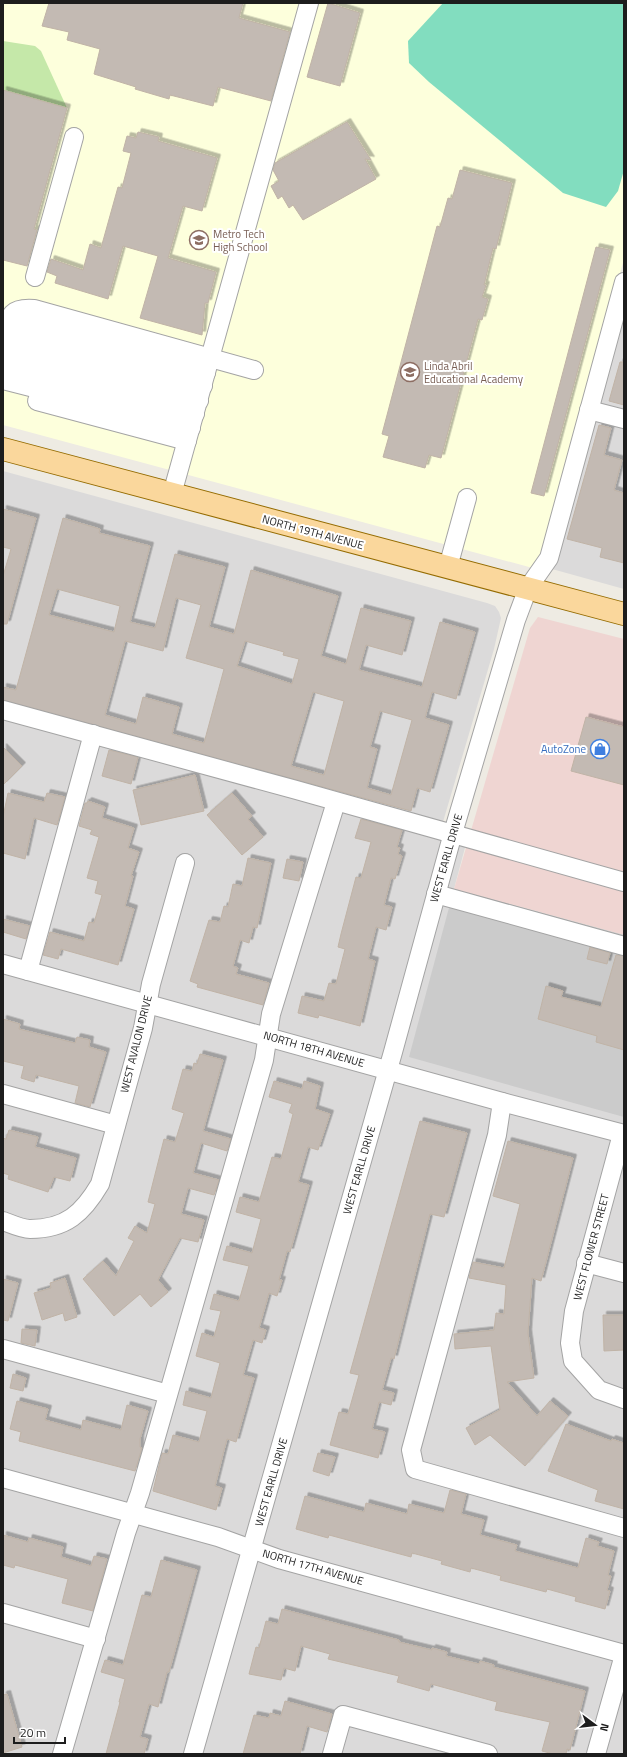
<svg xmlns="http://www.w3.org/2000/svg" width="627" height="1757" font-family="'Titillium Web',sans-serif">
<style>
.residential{fill:#dbdada}
.commercial{fill:#efd5d2}
.education{fill:#fdffdc}
.religious{fill:#cbcbcb}
.grass{fill:#c5e8a9}
.pitch{fill:#82ddbf}
.building{fill:#c3bab3;stroke:#c0b3a6;fill-rule:evenodd;filter:url(#shadow)}
.lines{fill:none;stroke-linecap:round;stroke-linejoin:round}
.minor-casing{stroke:#a4a4a4;stroke-width:20}
.major-casing{stroke:#956c02;stroke-width:24}
.minor{stroke:#fff;stroke-width:18}
.major{stroke:#fad79c;stroke-width:22}
.labels{text-anchor:middle;stroke-width:4;stroke-linejoin:round;paint-order:stroke}
.education-label{font-size:11px;fill:#785e54;stroke:#fff;text-anchor:start}
.street-label{font-size:11px;fill:#1d1d1d;stroke:#fff}
.shop-label{font-size:11px;fill:#366cbe;stroke:#fff;text-anchor:end}
</style>
<defs>
<filter id="shadow"><feDropShadow dx="3.5" dy="-3.5" stdDeviation="0" flood-color="#0004"/></filter>
</defs>
<rect width="100%" height="100%" fill="#eeebe3"/>
<g class="residential">
<path d="M624,308V589L552,569Z"/>
<path d="M3,471L487,603L495,606L499,612L501,618L494,649L440,832L467,840L454,889L624,935V1754H3Z"/>
</g>
<path class="commercial" d="M538,617L624,639V935L454,889L530,628Z"/>
<path class="education" d="M3,3H624V259L540,570L3,425Z"/>
<path class="religious" d="M454,889L624,935V1117L409,1057Z"/>
<path class="grass" d="M3,41L35,46L41,51L67,108L3,90Z"/>
<path class="pitch" d="M443,3H624V170L618,191L606,207L563,193L429,82L409,63L408,41Z"/>
<g class="building">
<path d="M49,3H243L239,18L290,32L271,101L218,87L213,106L170,95L169,99L135,89L136,87L94,74L100,49L67,40L69,32L42,26Z"/>
<path d="M328,3L360,13L340,86L307,77Z"/>
<path d="M3,90L67,108L34,229L37,230L27,266L3,260Z"/>
<path d="M347,122L371,160L365,159L376,179L303,220L293,205L289,208L282,196L278,199L271,186L279,181L273,170L275,163Z"/>
<path d="M138,132L159,137L158,141L217,158L202,211L183,206L168,258L216,272L208,303H205L202,335L140,318L158,256L123,246L108,299L55,283L57,276L47,272L51,259L83,270L90,244L101,248L118,187L122,188L131,153L123,151L127,136L136,138Z"/>
<path d="M460,170L512,183L496,249L493,248L484,285H486L482,297L488,299L482,320L478,319L441,458L429,455L425,468L383,457L389,436L382,434L437,226L440,227L448,198L452,199Z"/>
<path d="M596,247L610,250L544,496L531,493Z"/>
<path d="M620,362H624V405L609,401Z"/>
<path d="M599,425L611,428L604,455L622,460L614,490L624,493V563L600,557L602,548L567,539Z"/>
<path d="M3,509L36,518L7,624H3V576L11,549L3,547Z"/>
<path d="M63,518L100,529L99,533L150,546L130,622L155,628L175,554L225,567L209,627L234,634L251,570L338,596L321,656L346,664L361,608L411,621L402,655L366,645L359,670L422,687L440,622L475,632L456,699L432,692L425,718L449,725L430,792L417,788L411,811L3,700V687L16,690ZM57,589L120,606L114,632L49,615ZM176,598L201,605L186,658L224,669L204,743L172,734L179,707L143,697L136,724L105,715L125,641L163,651ZM245,641L284,652L283,655L299,659L292,684L237,666ZM313,692L344,701L324,775L291,766ZM380,711L412,720L391,795L367,788L377,749L370,747Z"/>
<path d="M586,717L624,727V785L571,771Z"/>
<path d="M3,747L22,766L3,785Z"/>
<path d="M109,750L138,757L131,784L102,776Z"/>
<path d="M195,775L204,811L141,825L133,790Z"/>
<path d="M8,793L44,802L47,793L65,797L57,825L34,818L25,859L3,853V817Z"/>
<path d="M232,793L252,816L248,819L263,837L242,855L207,815Z"/>
<path d="M88,801L105,807L102,818L134,828L128,848L139,852L131,876H133L125,906L134,909L118,965L61,949L58,959L43,955L50,932L84,941L89,922L94,923L102,895L95,893L98,881L87,878L99,837L90,834L92,830L79,826L85,803H87Z"/>
<path d="M361,819L402,830L397,847L400,848L398,854L402,856L395,879L391,878L384,905L392,907L386,930L376,927L368,959L375,961L360,1026L319,1015L318,1018L298,1013L302,996L324,1001L329,983L336,984L345,949L338,947L341,934L356,877L361,878L371,842L355,838Z"/>
<path d="M248,858L271,863L257,928L253,927L249,943L240,940L233,966L238,968L236,974L269,983L263,1005L197,987L198,984L190,981L209,920L220,922L224,906L228,907L233,884L242,886Z"/>
<path d="M287,859L303,862L299,881L283,878Z"/>
<path d="M3,919L30,926L26,939L3,932Z"/>
<path d="M590,947L610,953L607,964L587,959Z"/>
<path d="M616,955L624,956V1050L596,1042L597,1036L538,1019L546,986L563,991L561,997L601,1007Z"/>
<path d="M3,1019L20,1024L19,1029L75,1043L77,1037L90,1040L89,1047L106,1052L90,1107L75,1103L79,1086L36,1075L34,1082L21,1078L24,1066L3,1061Z"/>
<path d="M200,1054L223,1060L203,1131L231,1139L227,1151L201,1143L193,1173L219,1180L214,1195L188,1188L181,1214L204,1220L198,1242L180,1238L158,1280L168,1292L151,1307L140,1294L114,1316L83,1279L103,1261L116,1276L134,1241L128,1238L135,1226L147,1233L155,1204L148,1202L164,1139L175,1142L184,1113L172,1109L183,1069L192,1071L194,1063L197,1064Z"/>
<path d="M274,1081L302,1089L304,1081L320,1086L315,1109L330,1114L318,1150L308,1147L298,1182L309,1185L290,1252L287,1251L279,1280H282L277,1296L269,1293L259,1328L266,1330L262,1343L253,1340L243,1375L254,1378L236,1442L227,1439L223,1454L215,1486L222,1488L216,1510L153,1491L162,1453L168,1454L173,1435L199,1442L207,1411L183,1405L186,1391L211,1398L220,1363L196,1356L202,1333L214,1337L221,1311L210,1309L214,1294L239,1301L249,1266L223,1260L227,1246L252,1253L261,1219L236,1212L240,1197L259,1202L272,1157L281,1159L293,1114L289,1112L292,1104L269,1097Z"/>
<path d="M420,1121L467,1133L444,1217L430,1214L394,1359L391,1358L382,1390L394,1393L391,1405L379,1402L372,1429L385,1432L378,1458L330,1445L339,1412L348,1414L359,1375L350,1373Z"/>
<path d="M9,1130L38,1137L35,1147L76,1158L70,1181L54,1177L48,1192L8,1179L9,1175L3,1173V1138L6,1139Z"/>
<path d="M508,1141L573,1158L541,1281L532,1278L528,1333L534,1378L507,1382L537,1416L550,1401L568,1416L525,1466L490,1435L475,1445L466,1428L500,1410L491,1346L455,1349L454,1334L494,1330L496,1313L504,1314L506,1285L469,1278L473,1262L504,1268L520,1204L493,1196Z"/>
<path d="M65,1278L77,1317L65,1321L63,1313L42,1320L34,1293L51,1288L50,1283Z"/>
<path d="M3,1279L18,1283L8,1321L3,1320Z"/>
<path d="M603,1315H624V1350L604,1351Z"/>
<path d="M22,1329L37,1330L35,1346L21,1343Z"/>
<path d="M13,1374L26,1378L23,1391L10,1388Z"/>
<path d="M17,1401L48,1409L45,1420L81,1430L83,1420L121,1430L127,1405L148,1411L140,1439V1447L142,1448L135,1471L19,1441L21,1432L10,1429Z"/>
<path d="M566,1424L611,1441L612,1439L624,1443V1509L595,1501L598,1490L548,1471Z"/>
<path d="M318,1453L335,1457L329,1476L313,1471Z"/>
<path d="M450,1490L466,1494L461,1514L484,1520L480,1535L517,1545L515,1551L578,1568L586,1538L599,1542L597,1546L614,1551L608,1575L611,1576L607,1590L610,1591L605,1609L575,1601L576,1597L547,1589L546,1592L527,1587L500,1580L501,1576L471,1568L470,1572L441,1564L442,1561L412,1553L411,1557L329,1535L328,1538L296,1529L305,1496L364,1512L366,1503L407,1514L409,1504L444,1513Z"/>
<path d="M3,1535L28,1542L29,1538L63,1547L61,1557L91,1566L94,1556L107,1559L93,1611L62,1603L68,1579L15,1565L14,1568L3,1565Z"/>
<path d="M161,1560L197,1570L169,1672H167L158,1707L149,1704L140,1737L148,1739L144,1754H106L120,1702H119L125,1679L101,1672L105,1660L123,1665L142,1595L151,1597Z"/>
<path d="M282,1609L399,1640V1642L432,1650V1648L447,1652L446,1656L479,1664L480,1661L494,1665L493,1667L585,1691L570,1750L567,1749L566,1754H553L542,1751L550,1722L495,1710L497,1702L431,1684L429,1691L397,1682L399,1676L328,1659L330,1654L301,1646L295,1671L284,1668L281,1680L249,1674L256,1647L259,1648L266,1621L278,1624Z"/>
<path d="M7,1694L22,1747L3,1753V1695Z"/>
<path d="M285,1701L332,1714L327,1732L307,1726L300,1754H243L254,1715L269,1718L270,1713L281,1716Z"/>
</g>
<g class="lines">
<g class="minor-casing">
<g id="minor">
<path d="M35,277L74,137"/>
<path d="M9,320L206,373"/>
<path d="M5,334L203,386"/>
<path d="M3,339C9,318 8,307 34,309L254,370"/>
<path d="M3,349L199,401"/>
<path d="M3,363L195,414"/>
<path d="M3,380L191,428"/>
<path d="M37,401L187,441"/>
<path d="M589,410L624,419"/>
<path d="M172,494L309,3"/>
<path d="M448,567L467,498"/>
<path d="M3,710C210,766 418,823 624,882"/>
<path d="M436,894L624,946"/>
<path d="M3,964L502,1102L624,1134"/>
<path d="M28,971L93,734"/>
<path d="M3,1094L116,1125"/>
<path d="M502,1102L497,1135L411,1450L415,1469L624,1528"/>
<path d="M622,1134L574,1311L570,1343L573,1361L599,1390L624,1399"/>
<path d="M3,1221C11,1224 22,1229 30,1229C66,1229 83,1213 100,1184L143,1028L151,984L185,863"/>
<path d="M586,1263L624,1273"/>
<path d="M3,1349L168,1394"/>
<path d="M3,1478L218,1537L279,1559L624,1654"/>
<path d="M3,1613L96,1639"/>
<path d="M62,1754L126,1533L140,1493L264,1060L271,1014L336,802"/>
<path d="M193,1754L393,1052L453,833L516,620L528,588L549,558L624,282"/>
<path d="M332,1754L343,1715L488,1754"/>
<path d="M596,1754L624,1655"/>
</g>
</g>
<g class="major-casing">
<path id="major" d="M3,449L624,614"/>
</g>
<use href="#minor" class="minor"/>
<use href="#major" class="major"/>
</g>
<defs>
<g id="school-ring" transform="scale(1)"><circle r="9.5" fill="#fff" stroke="#8d6e63" stroke-width="1.5"/><path d="M0-5L7-2L0 1L-7-2ZM-4 1L0 2.5L4 1V4Q0 6-4 4Z" fill="#8d6e63"/></g>
<g id="shop-ring" transform="scale(1)"><circle r="9.5" fill="#fff" stroke="#3f7fe0" stroke-width="1.5"/><path d="M-5-2.5h2.3a2.7 3.5 0 0 1 5.4 0H5L5.5 6h-11ZM-1.5-2.5h3a1.5 2.3 0 0 0-3 0Z" fill="#3f7fe0"/></g>
</defs>
<g fill-rule="evenodd">
<use href="#school-ring" x="199" y="240"/>
<use href="#school-ring" x="410" y="372"/>
<use href="#shop-ring" x="600" y="749"/>
</g>
<g class="labels">
<g class="education-label">
<text x="213" y="238">Metro Tech<tspan x="213" dy="13">High School</tspan></text>
<text x="424" y="370">Linda Abril<tspan x="424" dy="13">Educational Academy</tspan></text>
</g>
<g class="street-label">
<text transform="translate(313 532) rotate(15)" y="4">NORTH 19TH AVENUE</text>
<text transform="translate(446 858) rotate(-74)" y="4">WEST EARLL DRIVE</text>
<text transform="translate(136 1044) rotate(-76)" y="4">WEST AVALON DRIVE</text>
<text transform="translate(314 1049) rotate(16)" y="4">NORTH 18TH AVENUE</text>
<text transform="translate(359 1170) rotate(-74)" y="4">WEST EARLL DRIVE</text>
<text transform="translate(591 1247) rotate(-75)" y="4">WEST FLOWER STREET</text>
<text transform="translate(271 1482) rotate(-74)" y="4">WEST EARLL DRIVE</text>
<text transform="translate(313 1567) rotate(16)" y="4">NORTH 17TH AVENUE</text>
</g>
<g class="shop-label">
<text x="586" y="753">AutoZone</text>
</g>
</g>
<rect width="627" height="1757" fill="none" stroke="#1d1d1d" stroke-width="8"/>
<g transform="translate(595 1725) rotate(105)" stroke="#ffffff" stroke-width="3" paint-order="stroke">
<path d="M0-3L7 15L0 10L-7 15Z" fill="#1d1d1d"/>
<text y="-6" font-size="11" font-weight="bold" text-anchor="middle" fill="#1d1d1d">N</text>
</g>
<path d="M14 1737v6h51v-6" fill="none" stroke="#1d1d1d" stroke-width="2"/>
<text x="20" y="1737" font-size="12" fill="#1d1d1d" stroke="#ffffff" stroke-width="3" paint-order="stroke">20 m</text>
</svg>
